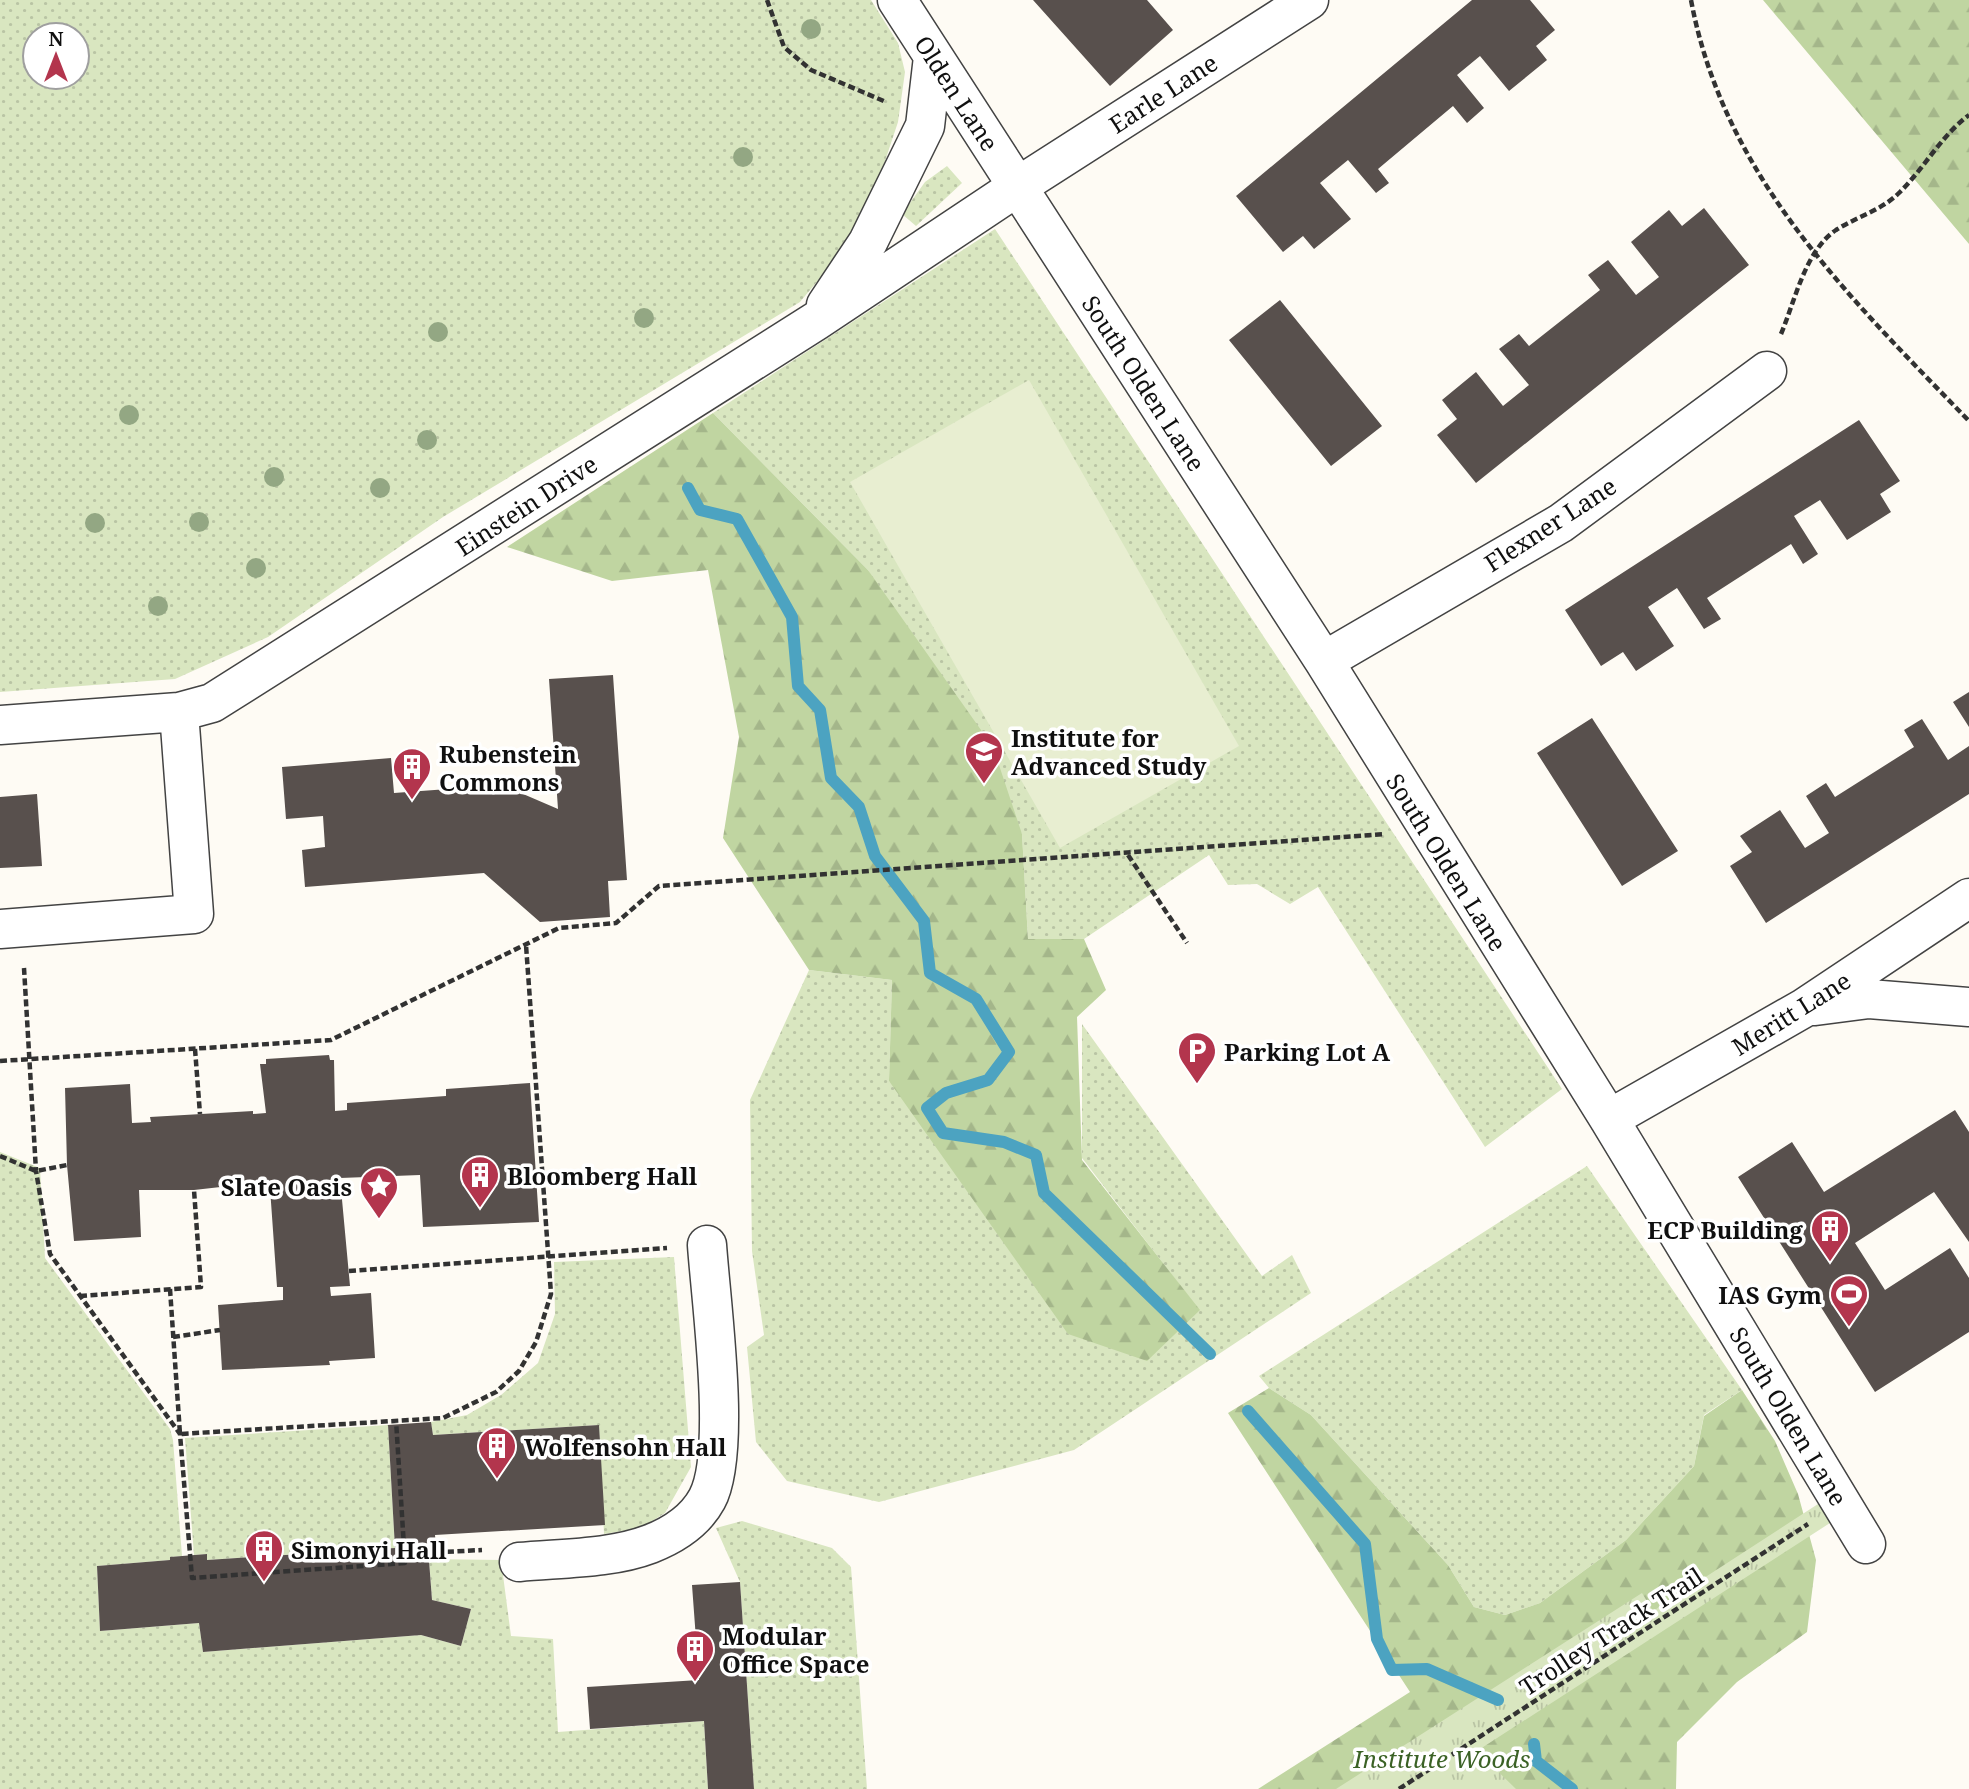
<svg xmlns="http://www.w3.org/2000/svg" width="1969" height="1789" font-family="'Noto Serif',serif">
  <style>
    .grass { fill: url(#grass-dots); fill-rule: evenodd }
    .forest { fill: url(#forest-firs) }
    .park { fill: url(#park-tufts) }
    .pitch { fill: #e8eed1 }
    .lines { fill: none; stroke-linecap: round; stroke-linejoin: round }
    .stream { stroke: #4ca3c1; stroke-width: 12 }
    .building { fill: #58504d }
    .minor-casing { stroke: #434343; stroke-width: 41 }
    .path { stroke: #323232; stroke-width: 4.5; stroke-dasharray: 7 3.5; stroke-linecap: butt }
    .minor { stroke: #fff; stroke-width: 38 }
    .tree { fill: #93a783 }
    .labels { text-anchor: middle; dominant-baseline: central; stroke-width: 7; stroke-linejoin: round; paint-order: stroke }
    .street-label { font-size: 24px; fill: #101010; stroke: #fff }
    .poi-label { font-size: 24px; font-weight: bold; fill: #101010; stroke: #fff; text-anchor: start }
    .park-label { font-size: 24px; font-style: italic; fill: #3b6226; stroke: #fff }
  </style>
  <defs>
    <pattern id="grass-dots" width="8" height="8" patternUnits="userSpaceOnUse" patternTransform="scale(1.75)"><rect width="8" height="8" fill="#d9e6c0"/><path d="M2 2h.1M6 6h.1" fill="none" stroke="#b9c4a4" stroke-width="1.8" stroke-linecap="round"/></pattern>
    <pattern id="forest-firs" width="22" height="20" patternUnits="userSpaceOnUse" patternTransform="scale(1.75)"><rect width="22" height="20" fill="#c0d5a1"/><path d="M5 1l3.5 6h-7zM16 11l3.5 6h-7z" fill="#a4b68a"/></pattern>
    <pattern id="park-tufts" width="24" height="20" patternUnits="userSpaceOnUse" patternTransform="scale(1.75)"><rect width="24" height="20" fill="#d9e6c0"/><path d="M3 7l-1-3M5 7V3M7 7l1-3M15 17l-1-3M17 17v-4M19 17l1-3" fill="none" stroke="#b9c4a4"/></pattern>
  </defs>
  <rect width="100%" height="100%" fill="#fefbf4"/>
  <!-- grass -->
  <path class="grass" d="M0,0H871L898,43L905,72L898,122L880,176L846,247L800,302L443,517L268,637L175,679L0,692ZM35,35H77V77H35Z
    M947,166L962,183L916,226L902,214L925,182Z
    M995,229L1562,1089L1485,1147L1318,887L1290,904L1257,884L1228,885L1209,855L1084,939H1028L1022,834L868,570L713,413Z
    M809,970L892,980L889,1081L1199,1310L1082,1158V1024L1262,1276L1292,1255L1311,1293L1074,1450L879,1502L787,1481L756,1442L747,1347L764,1335L752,1251L750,1100Z
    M0,1152L40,1168L45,1258L170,1429L173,1440L182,1556L170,1557V1560L97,1566L100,1631L199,1623L203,1652L421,1635L461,1646L471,1609L432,1600L429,1559L501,1560L511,1636L553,1639L558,1732L704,1721L708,1789H0Z
    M1587,1166L1742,1390L1704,1415L1694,1466L1626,1540L1540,1603L1505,1615L1474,1607L1448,1565L1311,1415L1269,1388L1259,1376Z
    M674,1257L691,1467L665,1513L641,1528L604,1534L599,1425L433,1435L431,1422L467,1415L501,1395L538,1363L555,1314L554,1262Z
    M388,1425L395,1548L207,1560V1554L194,1555L185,1438Z
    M742,1521L832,1548L851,1567L867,1789H754L740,1582L716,1528Z"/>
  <!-- forest -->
  <path class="forest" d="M1763,0H1969V244Z
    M713,413L868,570L993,747L1022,834L1028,939H1084L1106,990L1077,1017L1082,1160L1200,1310L1147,1361L1068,1334L889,1081L892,980L809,970L723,838L739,737L708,570L612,581L507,547Z
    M1269,1388L1311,1415L1448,1565L1474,1607L1505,1615L1540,1603L1626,1540L1694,1466L1704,1416L1742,1390L1775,1441L1798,1494L1816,1560L1807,1632L1737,1682L1677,1742L1676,1789H1258L1410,1692L1228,1413Z"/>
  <!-- park -->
  <path class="park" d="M1835,1493L1847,1512L1477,1751L1516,1789H1336L1642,1593L1653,1611Z"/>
  <!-- pitch -->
  <path class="pitch" d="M1029,380L1239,746L1060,848L850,482Z"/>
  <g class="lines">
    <!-- stream -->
    <path class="stream" d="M688,488L700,510L737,519L792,617L798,686L820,710L831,778L859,807L875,856L924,921L930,973L976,999L1009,1052L988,1080L946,1093L927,1108L943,1133L1004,1142L1036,1155L1044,1193L1210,1354
      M1248,1411L1365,1544L1377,1639L1392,1670L1427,1669L1498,1700
      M1534,1744L1536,1761L1572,1789"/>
  </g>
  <!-- building -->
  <path class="building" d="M1033,0H1147L1173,30L1110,86Z
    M1472,0H1530L1555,30L1536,46L1547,60L1509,91L1480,56L1457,75L1484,108L1467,123L1453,106L1378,169L1389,183L1376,193L1348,160L1320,183L1351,219L1314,249L1303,236L1283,252L1236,196Z
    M1704,208L1749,265L1476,483L1437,435L1457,419L1442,400L1476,372L1503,406L1529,385L1499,349L1519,334L1529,346L1600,290L1588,275L1608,260L1636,295L1659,277L1631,242L1669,210L1682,226Z
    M1280,300L1382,426L1331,466L1229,340Z
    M1859,420L1900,481L1880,494L1891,512L1847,540L1820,500L1794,516L1818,554L1803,564L1791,544L1707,598L1721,619L1704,629L1677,588L1648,607L1674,646L1636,671L1623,652L1601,666L1565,610Z
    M613,675L627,880L608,881L610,917L540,922L484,873L305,887L302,850L325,847L323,816L286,819L282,767L391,758L394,793L502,785L558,809L549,679Z
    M1969,692V727L1953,702Z
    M1592,718L1678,851L1622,886L1537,753Z
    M1922,719L1948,760L1969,746V794L1766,923L1730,866L1752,852L1740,836L1780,810L1805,848L1829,833L1806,796L1826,783L1835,797L1914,747L1904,730Z
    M37,794L42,866L0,868V797Z
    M329,1055L330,1060H334L335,1111L347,1110V1103L446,1096V1089L530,1083L539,1222L423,1227L420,1175L340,1178L350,1286L330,1287L331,1296L371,1293L375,1358L329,1361L330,1365L222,1370L218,1305L283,1300V1287H277L270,1188L273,1187V1181L194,1190H139L141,1237L74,1241L67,1165L65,1088L130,1084L132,1123L151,1122L150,1117L253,1111V1114L266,1113L260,1064H266V1059Z
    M1955,1110L1969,1132V1242L1934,1192L1855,1243L1885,1290L1950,1248L1969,1278V1332L1875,1392L1738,1177L1792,1142L1824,1192Z
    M431,1422L433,1435L599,1425L605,1525L435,1535L436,1546L428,1547L432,1600L471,1609L461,1646L421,1635L203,1652L199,1623L100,1631L97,1566L170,1560V1557L182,1556L207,1554V1560L395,1548L388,1425Z
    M740,1582L754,1789H708L704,1721L590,1729L587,1687L699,1680L692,1585Z"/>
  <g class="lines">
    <defs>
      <path id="minor" d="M897,0L1324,661L1609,1119L1866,1544
        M826,305L868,242L925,126L933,57
        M1324,661L1561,523L1767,371
        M0,725L179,712L212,703L816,321L1017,187L1309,0
        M0,929L194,914L179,712
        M1815,1006L1869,999L1969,1007
        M1609,1119L1804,1008L1969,898
        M519,1562C561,1558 611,1559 650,1544C673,1535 695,1521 707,1499C732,1453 711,1303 707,1245"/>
    </defs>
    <!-- minor casing -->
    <use href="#minor" class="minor-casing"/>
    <!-- path -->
    <path class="path" d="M767,0L784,47L811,70L886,102
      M1691,0C1724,177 1849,297 1969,421
      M1781,334C1795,301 1805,251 1836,230C1858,216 1881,211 1900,192C1925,167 1941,136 1969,115
      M1128,855L1187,943
      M24,968L36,1171L50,1254L180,1434L192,1578L405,1563L396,1420
      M195,1049L200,1114
      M0,1061L331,1040L559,928L616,923L659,886L1385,834
      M0,1156L36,1171L67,1165
      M349,1271L667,1248
      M170,1289L180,1434L443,1418L496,1392L519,1371L536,1342L551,1294L526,945
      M80,1296L201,1287L194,1190
      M173,1337L220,1330
      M405,1554L482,1550
      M1399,1789L1808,1524"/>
    <!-- minor -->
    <use href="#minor" class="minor"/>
  </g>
  <!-- trees -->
  <g class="tree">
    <circle cx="811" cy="29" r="10"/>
    <circle cx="743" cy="157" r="10"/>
    <circle cx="644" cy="318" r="10"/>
    <circle cx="438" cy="332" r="10"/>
    <circle cx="129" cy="415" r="10"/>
    <circle cx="427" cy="440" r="10"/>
    <circle cx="274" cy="477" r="10"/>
    <circle cx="380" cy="488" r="10"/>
    <circle cx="199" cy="522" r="10"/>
    <circle cx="95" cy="523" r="10"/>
    <circle cx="256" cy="568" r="10"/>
    <circle cx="158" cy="606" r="10"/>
  </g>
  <!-- icons -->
  <defs>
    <symbol id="university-pin" viewBox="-11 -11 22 30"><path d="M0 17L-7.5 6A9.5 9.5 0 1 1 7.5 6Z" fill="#b3354d" stroke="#fff"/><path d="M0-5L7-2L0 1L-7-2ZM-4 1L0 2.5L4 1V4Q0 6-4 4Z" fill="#fff"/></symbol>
    <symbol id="building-pin" viewBox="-11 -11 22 30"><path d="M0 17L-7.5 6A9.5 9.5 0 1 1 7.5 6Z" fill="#b3354d" stroke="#fff"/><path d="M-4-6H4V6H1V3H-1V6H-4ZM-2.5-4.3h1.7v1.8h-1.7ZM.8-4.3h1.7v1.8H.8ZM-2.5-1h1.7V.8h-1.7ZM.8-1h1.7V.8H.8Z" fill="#fff"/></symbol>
    <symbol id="parking-pin" viewBox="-11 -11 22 30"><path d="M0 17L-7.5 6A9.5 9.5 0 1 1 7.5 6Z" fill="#b3354d" stroke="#fff"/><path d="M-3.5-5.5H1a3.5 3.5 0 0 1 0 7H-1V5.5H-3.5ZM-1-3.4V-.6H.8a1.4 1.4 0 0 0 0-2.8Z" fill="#fff"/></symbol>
    <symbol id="sight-pin" viewBox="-11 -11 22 30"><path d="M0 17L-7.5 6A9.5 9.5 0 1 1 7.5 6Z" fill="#b3354d" stroke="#fff"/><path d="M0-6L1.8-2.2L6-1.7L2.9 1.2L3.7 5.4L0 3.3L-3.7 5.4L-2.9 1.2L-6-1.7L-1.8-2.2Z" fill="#fff"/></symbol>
    <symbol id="stadium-pin" viewBox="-11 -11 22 30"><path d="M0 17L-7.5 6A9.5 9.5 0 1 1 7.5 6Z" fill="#b3354d" stroke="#fff"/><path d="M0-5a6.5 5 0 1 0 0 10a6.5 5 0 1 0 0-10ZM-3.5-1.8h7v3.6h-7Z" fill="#fff"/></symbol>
  </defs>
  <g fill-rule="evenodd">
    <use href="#university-pin" x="962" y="729" width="44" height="60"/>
    <use href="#building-pin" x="390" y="745" width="44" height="60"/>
    <use href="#parking-pin" x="1175" y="1029" width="44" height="60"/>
    <use href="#building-pin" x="458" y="1153" width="44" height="60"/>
    <use href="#sight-pin" x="357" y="1164" width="44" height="60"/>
    <use href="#building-pin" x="1808" y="1207" width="44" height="60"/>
    <use href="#stadium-pin" x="1827" y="1272" width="44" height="60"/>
    <use href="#building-pin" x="475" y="1424" width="44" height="60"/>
    <use href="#building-pin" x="242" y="1527" width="44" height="60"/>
    <use href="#building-pin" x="673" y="1627" width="44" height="60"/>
  </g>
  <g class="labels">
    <!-- street labels -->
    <g class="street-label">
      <text transform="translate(957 93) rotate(57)">Olden Lane</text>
      <text transform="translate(1163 93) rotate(-33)">Earle Lane</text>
      <text transform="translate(1144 383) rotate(57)">South Olden Lane</text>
      <text transform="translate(526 505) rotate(-33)">Einstein Drive</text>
      <text transform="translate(1550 524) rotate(-33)">Flexner Lane</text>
      <text transform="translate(1447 862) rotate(58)">South Olden Lane</text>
      <text transform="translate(1791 1013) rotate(-32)">Meritt Lane</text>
      <text transform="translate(1789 1416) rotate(59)">South Olden Lane</text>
      <text transform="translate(1611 1631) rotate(-33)">Trolley Track Trail</text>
    </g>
    <!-- poi labels -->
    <g class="poi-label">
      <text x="1011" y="737">Institute for<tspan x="1011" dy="28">Advanced Study</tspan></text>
      <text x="439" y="753">Rubenstein<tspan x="439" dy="28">Commons</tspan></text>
      <text x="1224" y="1051">Parking Lot A</text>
      <text x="507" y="1175">Bloomberg Hall</text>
      <text x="352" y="1186" text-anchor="end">Slate Oasis</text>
      <text x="1803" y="1229" text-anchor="end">ECP Building</text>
      <text x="1822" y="1294" text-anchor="end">IAS Gym</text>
      <text x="524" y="1446">Wolfensohn Hall</text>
      <text x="291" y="1549">Simonyi Hall</text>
      <text x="722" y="1635">Modular<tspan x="722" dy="28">Office Space</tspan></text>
    </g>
    <!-- park labels -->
    <g class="park-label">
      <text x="1442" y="1758">Institute Woods</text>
    </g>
  </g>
  <!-- north arrow -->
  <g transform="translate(56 56)"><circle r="33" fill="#ffffff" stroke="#9f9f9f" stroke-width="2"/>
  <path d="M0-5L12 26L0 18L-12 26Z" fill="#b3354d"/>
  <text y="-10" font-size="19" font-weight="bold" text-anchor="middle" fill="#101010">N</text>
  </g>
</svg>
